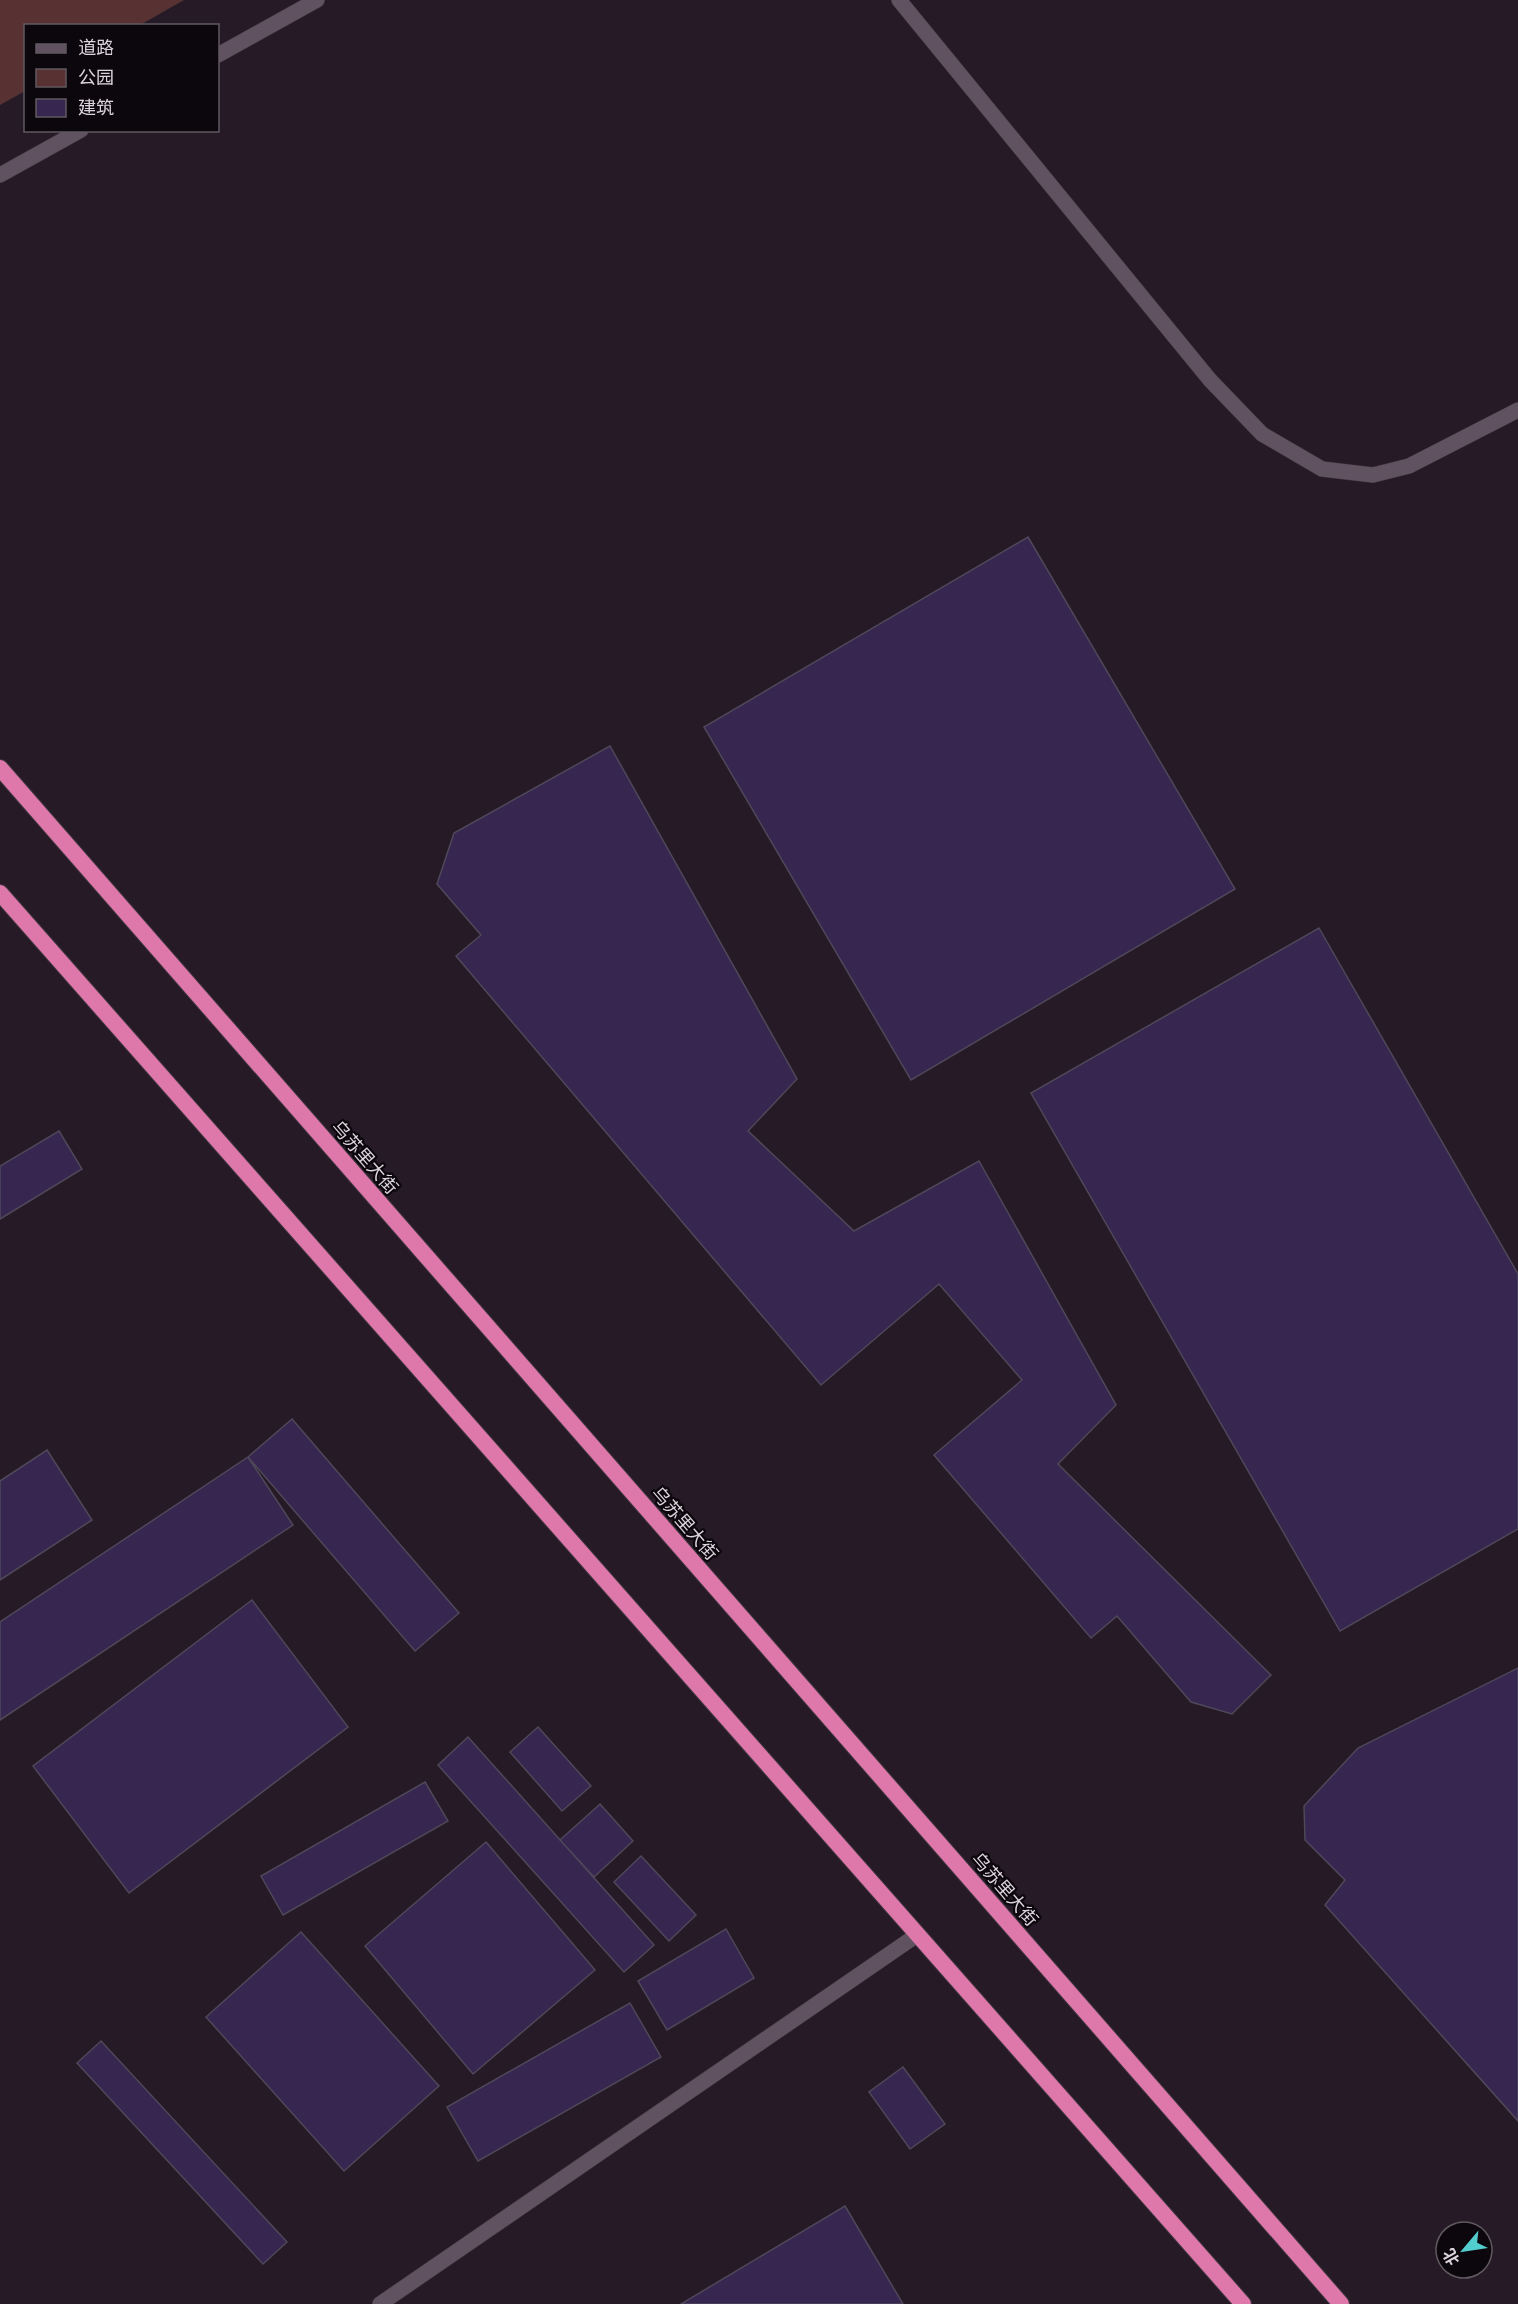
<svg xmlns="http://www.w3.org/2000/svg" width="1518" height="2304" font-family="'Archivo Narrow','Noto Sans SC',sans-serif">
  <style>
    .green { fill: #583233 }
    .building { fill: #362650; stroke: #4e4859; stroke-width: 1.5 }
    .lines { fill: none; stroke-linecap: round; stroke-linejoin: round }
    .service-casing { stroke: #403740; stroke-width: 16 }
    .minor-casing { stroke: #403740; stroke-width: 16 }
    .tertiary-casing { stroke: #403740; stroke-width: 16 }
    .trunk-casing { stroke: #403740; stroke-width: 18 }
    .service { stroke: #605260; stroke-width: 15 }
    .minor { stroke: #605260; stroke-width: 15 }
    .tertiary { stroke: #605260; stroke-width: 15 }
    .trunk { stroke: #df78aa; stroke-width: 16 }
    .labels { text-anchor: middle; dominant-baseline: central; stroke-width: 4.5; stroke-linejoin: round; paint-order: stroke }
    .street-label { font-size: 18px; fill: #ddd5dd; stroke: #0c070c }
  </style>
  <rect width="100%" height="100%" fill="#261a26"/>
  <!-- green -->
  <path class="green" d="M0,0H184L140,25L26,26L25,91L0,105Z"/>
  <!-- building -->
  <path class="building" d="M1028,537L1235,889L911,1080L704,727Z
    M610,746L797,1079L748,1131L854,1231L979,1161L1116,1405L1058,1464L1271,1675L1232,1714L1191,1702L1117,1616L1091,1638L934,1455L1022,1380L939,1284L821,1385L456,956L481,935L437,884L454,833Z
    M1319,928L1518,1274V1529L1340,1631L1031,1093Z
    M59,1131L82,1169L0,1219V1166Z
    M292,1419L459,1613L415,1651L248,1457Z
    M47,1450L92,1520L0,1580V1481Z
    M248,1457L293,1525L0,1720V1622Z
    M252,1600L348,1727L129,1893L33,1766Z
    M1518,1668V2121L1325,1905L1345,1880L1305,1840L1304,1806L1358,1748Z
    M538,1727L591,1786L562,1811L510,1752Z
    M468,1737L654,1945L624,1972L438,1765Z
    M425,1782L448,1821L283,1915L261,1876Z
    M600,1804L633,1841L594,1877L560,1840Z
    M486,1842L595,1970L473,2074L365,1946Z
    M641,1856L696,1915L669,1941L614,1882Z
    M726,1929L754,1978L667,2030L638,1981Z
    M301,1932L439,2086L344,2171L206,2017Z
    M630,2003L661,2057L478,2161L447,2107Z
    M101,2041L287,2242L263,2264L77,2063Z
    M903,2067L945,2124L910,2149L869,2092Z
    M845,2206L903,2304H681Z"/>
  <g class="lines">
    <defs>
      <path id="service" d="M380,2304L917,1935"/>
      <path id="minor" d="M218,55L317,0
        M0,175L81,130"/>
      <path id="tertiary" d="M899,0L1210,380L1262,434L1322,469L1373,475L1409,466L1518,410"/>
      <path id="trunk" d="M0,768L1341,2304
        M0,893L1243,2304"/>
    </defs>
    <!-- service casing -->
    <use href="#service" class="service-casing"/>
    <!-- minor casing -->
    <use href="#minor" class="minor-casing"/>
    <!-- tertiary casing -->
    <use href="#tertiary" class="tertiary-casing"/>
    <!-- trunk casing -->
    <use href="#trunk" class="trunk-casing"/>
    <!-- service -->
    <use href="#service" class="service"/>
    <!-- minor -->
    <use href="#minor" class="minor"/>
    <!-- tertiary -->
    <use href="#tertiary" class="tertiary"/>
    <!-- trunk -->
    <use href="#trunk" class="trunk"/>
  </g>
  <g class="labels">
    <!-- street labels -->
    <g class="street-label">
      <text transform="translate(365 1157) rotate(49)">乌苏里大街</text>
      <text transform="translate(685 1523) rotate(49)">乌苏里大街</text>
      <text transform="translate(1005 1889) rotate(49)">乌苏里大街</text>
    </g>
  </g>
  <!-- legend -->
  <rect x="24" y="24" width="195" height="108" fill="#0c070c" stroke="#605960" stroke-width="1.5"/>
  <rect x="36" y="44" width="30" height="9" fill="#605260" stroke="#605960" stroke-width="1.5"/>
  <text x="78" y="54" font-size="18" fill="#ddd5dd">道路</text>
  <rect x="36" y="69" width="30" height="18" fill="#583233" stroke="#605960" stroke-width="1.5"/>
  <text x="78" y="84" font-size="18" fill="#ddd5dd">公园</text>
  <rect x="36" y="99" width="30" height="18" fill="#362650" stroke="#605960" stroke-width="1.5"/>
  <text x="78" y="114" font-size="18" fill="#ddd5dd">建筑</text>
  <!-- north arrow -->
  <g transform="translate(1464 2250) rotate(241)"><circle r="28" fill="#0c070c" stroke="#605960" stroke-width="1.5"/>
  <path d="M0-4.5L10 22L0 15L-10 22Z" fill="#52cdce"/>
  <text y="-9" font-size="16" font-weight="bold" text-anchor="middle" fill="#ddd5dd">北</text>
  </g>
</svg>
